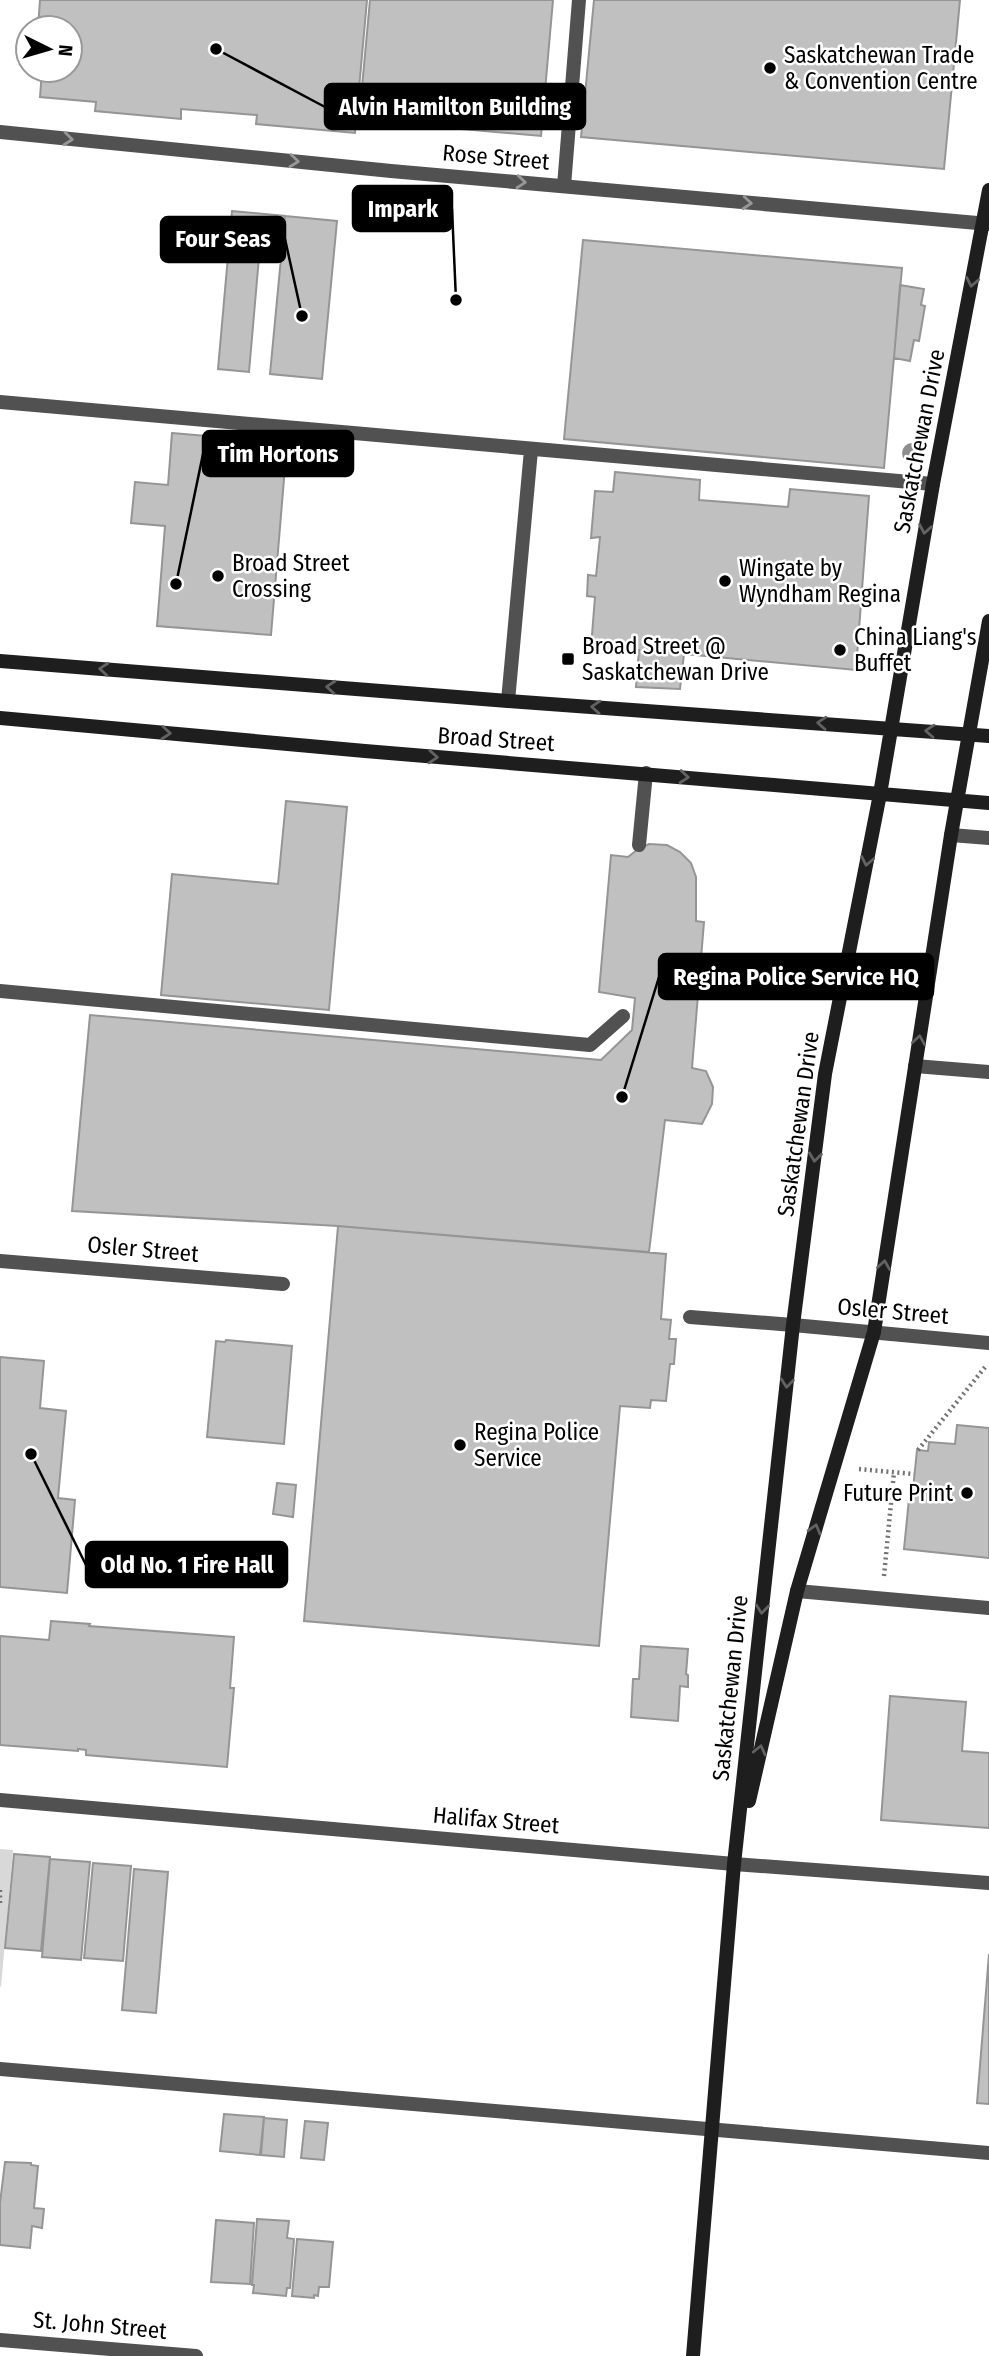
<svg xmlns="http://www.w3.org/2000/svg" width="989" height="2356" font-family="'Fira Sans Condensed',sans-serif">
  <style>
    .green { fill: #d8d8d8 }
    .building { fill: #c0c0c0; stroke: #959595; stroke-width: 2 }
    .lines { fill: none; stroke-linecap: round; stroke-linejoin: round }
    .path { stroke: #737373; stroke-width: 4.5; stroke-dasharray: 2 3.5; stroke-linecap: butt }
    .service { stroke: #515151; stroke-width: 14 }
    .minor { stroke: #515151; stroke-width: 14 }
    .secondary { stroke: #1e1e1e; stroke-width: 14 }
    .tree { fill: #8d8d8d }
    .oneway { stroke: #979797 }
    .oneway2 { stroke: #626262 }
    .poi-dot { fill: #000; stroke: #fff; stroke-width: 2.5 }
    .labels { text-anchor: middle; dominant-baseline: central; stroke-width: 5; stroke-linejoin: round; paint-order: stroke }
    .poi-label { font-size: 23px; fill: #000; stroke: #fff; text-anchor: start }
    .street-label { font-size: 23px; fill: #000; stroke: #fff }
    .leader { fill: none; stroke: #000; stroke-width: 2.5 }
    .callout-dot { fill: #000; stroke: #fff; stroke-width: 2.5 }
    .callout { fill: #000; stroke: #000; stroke-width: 2.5 }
    .callout-label { font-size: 24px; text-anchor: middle; font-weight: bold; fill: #fff }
  </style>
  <rect width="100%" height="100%" fill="#fff"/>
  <!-- green -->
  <path class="green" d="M0,1849L13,1850L1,1987L0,1986Z"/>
  <!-- building -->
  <path class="building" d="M40,0H367L355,133L256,124L257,115L181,109V119L95,111L96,102L40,97L42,70H70V28H38Z
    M370,0H553L541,136L359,120Z
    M594,0H960L944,169L581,137Z
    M232,211L285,216L281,259L259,257L249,372L218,369Z
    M285,216L337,221L322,379L270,374Z
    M583,240L902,268L884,468L564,439Z
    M900,285L924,289L921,305L925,306L919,341L914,340L910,361L894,358Z
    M172,433L287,443L271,635L157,626L165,526L131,523L135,482L168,485Z
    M615,472L700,480L699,500L788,507L790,489L869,496L856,670L684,654L680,689L636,687L639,650L591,647L595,597L587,596L588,575L596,576L600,537L591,538L595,491L613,492Z
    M286,801L347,807L329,1010L161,995L172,874L278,884Z
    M649,844L667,845L680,852L691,863L696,877V921L704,922L692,1068L706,1071L713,1087L712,1104L702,1124L665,1120L649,1252L338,1226L72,1211L90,1015L601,1060L632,1030L635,998L599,992L611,855L628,857L638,849Z
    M338,1226L666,1254L661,1319L671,1320L669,1339H676L674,1364H670L666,1401L651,1400L650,1408L620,1406L599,1646L304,1621Z
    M226,1340L292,1346L284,1444L207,1437L216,1341L225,1342Z
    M0,1357L44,1361L40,1408L66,1411L58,1498L75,1500L67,1593L0,1587Z
    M957,1425L989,1428V1558L904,1549L909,1499H912L917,1450L928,1451L929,1442L955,1444Z
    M277,1483L296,1485L293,1517L273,1514Z
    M51,1621L90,1624L89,1626L234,1637L230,1688H234L227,1767L86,1755V1750L78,1749V1751L0,1745V1636L49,1640Z
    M641,1646L688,1649L686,1674L688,1675V1687L680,1686L678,1721L631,1717L633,1679H639Z
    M890,1696L966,1702L962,1751L989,1753V1828L881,1820Z
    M14,1854L50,1857L41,1951L5,1948Z
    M50,1859L90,1862L81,1960L42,1957Z
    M93,1863L131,1866L123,1961L84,1958Z
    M134,1869L168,1872L156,2013L122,2010Z
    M989,1954V2104L977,2103Z
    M224,2114L264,2117L260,2155L220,2151Z
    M264,2118L287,2120L284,2157L261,2155Z
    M305,2121L328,2123L324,2160L301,2158Z
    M5,2162L31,2163V2165L38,2166L34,2208L44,2209L42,2228L32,2226L30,2248L0,2245V2203Z
    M257,2219L289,2221L287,2238L294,2239L290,2288H287L286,2296L253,2293L254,2285H252Z
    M216,2220L254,2223L250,2284L211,2282Z
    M297,2239L333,2242L329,2287H319L318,2296L314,2295V2298L292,2296Z"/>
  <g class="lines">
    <!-- path -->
    <path class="path" d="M918,1450L986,1366
      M859,1469L914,1474
      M884,1576L894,1472
      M0,1890V1903"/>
    <!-- service -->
    <path class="service" d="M564,186L579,0
      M0,402L933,484
      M508,701L531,450
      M951,835L989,838
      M639,845L646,773
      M0,991L590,1045L623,1016
      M915,1066L989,1072
      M690,1317L793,1325
      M797,1591L989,1608
      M0,2069L989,2153"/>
    <!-- minor -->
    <path class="minor" d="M0,132L391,171L989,224
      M0,1261L283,1284
      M793,1325L989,1343
      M0,1800L734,1864L989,1883
      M0,2340L196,2356"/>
    <!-- secondary -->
    <path class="secondary" d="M0,661L508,701L989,736
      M0,718L365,751L989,803
      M749,1801L797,1591L874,1332L951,835L989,621
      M693,2356L734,1864L793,1325L825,1074L880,794L933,484L989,190"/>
  </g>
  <!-- trees -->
  <circle class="tree" cx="912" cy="453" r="10"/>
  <!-- one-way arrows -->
  <defs><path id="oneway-chevron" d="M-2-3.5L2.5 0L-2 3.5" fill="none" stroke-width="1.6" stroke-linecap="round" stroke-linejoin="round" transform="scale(1.75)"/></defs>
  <g class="oneway">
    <use href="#oneway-chevron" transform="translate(68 139) rotate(6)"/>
    <use href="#oneway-chevron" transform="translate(294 161) rotate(6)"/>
    <use href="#oneway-chevron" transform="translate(521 182) rotate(5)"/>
    <use href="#oneway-chevron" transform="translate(747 203) rotate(5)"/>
  </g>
  <g class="oneway2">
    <use href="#oneway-chevron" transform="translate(972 282) rotate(101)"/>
    <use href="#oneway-chevron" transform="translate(925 529) rotate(100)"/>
    <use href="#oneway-chevron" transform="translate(104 669) rotate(-175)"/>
    <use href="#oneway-chevron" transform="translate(331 687) rotate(-175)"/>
    <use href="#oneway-chevron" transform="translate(596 707) rotate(-176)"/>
    <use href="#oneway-chevron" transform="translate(822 723) rotate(-176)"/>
    <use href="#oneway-chevron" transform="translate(930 731) rotate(-176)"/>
    <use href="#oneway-chevron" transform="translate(166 733) rotate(5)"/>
    <use href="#oneway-chevron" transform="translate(433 757) rotate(4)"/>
    <use href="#oneway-chevron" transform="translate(684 777) rotate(5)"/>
    <use href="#oneway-chevron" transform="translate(867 861) rotate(101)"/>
    <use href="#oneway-chevron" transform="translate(919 1040) rotate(-81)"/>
    <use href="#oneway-chevron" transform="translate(815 1157) rotate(97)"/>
    <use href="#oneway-chevron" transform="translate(884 1265) rotate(-81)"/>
    <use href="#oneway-chevron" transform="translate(787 1383) rotate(96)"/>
    <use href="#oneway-chevron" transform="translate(815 1529) rotate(-74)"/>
    <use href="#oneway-chevron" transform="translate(762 1609) rotate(96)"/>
    <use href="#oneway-chevron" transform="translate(760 1750) rotate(-77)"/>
  </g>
  <!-- markers -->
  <g class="poi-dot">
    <circle cx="770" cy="68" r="7"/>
    <circle cx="218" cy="576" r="7"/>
    <circle cx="725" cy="581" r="7"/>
    <circle cx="840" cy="650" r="7"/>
    <rect x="561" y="652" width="14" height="14" rx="3.5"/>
    <circle cx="460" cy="1445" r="7"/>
    <circle cx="967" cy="1493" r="7"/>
  </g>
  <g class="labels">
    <!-- poi labels -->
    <g class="poi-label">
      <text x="784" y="55">Saskatchewan Trade<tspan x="784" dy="26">&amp; Convention Centre</tspan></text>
      <text x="232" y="563">Broad Street<tspan x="232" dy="26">Crossing</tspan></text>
      <text x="739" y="568">Wingate by<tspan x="739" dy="26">Wyndham Regina</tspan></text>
      <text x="854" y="637">China Liang's<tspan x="854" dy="26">Buffet</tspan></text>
      <text x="582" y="646">Broad Street @<tspan x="582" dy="26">Saskatchewan Drive</tspan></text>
      <text x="474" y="1432">Regina Police<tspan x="474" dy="26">Service</tspan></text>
      <text x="953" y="1493" text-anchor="end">Future Print</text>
    </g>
    <!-- street labels -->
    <g class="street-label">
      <text transform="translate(496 157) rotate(5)">Rose Street</text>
      <text transform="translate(919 441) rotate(-79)">Saskatchewan Drive</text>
      <text transform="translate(496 739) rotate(4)">Broad Street</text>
      <text transform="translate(798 1124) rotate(-82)">Saskatchewan Drive</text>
      <text transform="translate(143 1249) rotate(5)">Osler Street</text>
      <text transform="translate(893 1311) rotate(5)">Osler Street</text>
      <text transform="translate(730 1688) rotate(-84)">Saskatchewan Drive</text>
      <text transform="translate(496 1820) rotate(5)">Halifax Street</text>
      <text transform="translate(100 2325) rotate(5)">St. John Street</text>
    </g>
  </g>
  <!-- callouts -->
  <path class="leader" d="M216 49L325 107M456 300L452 209M302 316L285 239M176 584L203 454M622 1097L659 977M31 1454L86 1565"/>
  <g class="callout-dot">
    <circle cx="216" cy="49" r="7"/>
    <circle cx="456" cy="300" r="7"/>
    <circle cx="302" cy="316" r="7"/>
    <circle cx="176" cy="584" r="7"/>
    <circle cx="622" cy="1097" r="7"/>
    <circle cx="31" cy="1454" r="7"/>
  </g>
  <g class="callout">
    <rect x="325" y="84" width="260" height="45" rx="7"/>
    <rect x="353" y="186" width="99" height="45" rx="7"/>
    <rect x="161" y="217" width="124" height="45" rx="7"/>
    <rect x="203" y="431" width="150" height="45" rx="7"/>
    <rect x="659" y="954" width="274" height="45" rx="7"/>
    <rect x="86" y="1542" width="201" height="45" rx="7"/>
  </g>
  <g class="callout-label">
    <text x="455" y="115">Alvin Hamilton Building</text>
    <text x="403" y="217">Impark</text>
    <text x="223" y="247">Four Seas</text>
    <text x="278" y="462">Tim Hortons</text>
    <text x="796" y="985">Regina Police Service HQ</text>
    <text x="187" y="1573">Old No. 1 Fire Hall</text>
  </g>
  <!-- north arrow -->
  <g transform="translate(49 49) rotate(95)"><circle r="33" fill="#ffffff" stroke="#999999" stroke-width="2"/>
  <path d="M0-5L12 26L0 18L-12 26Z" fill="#000000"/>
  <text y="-10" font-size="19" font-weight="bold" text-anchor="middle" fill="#000000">N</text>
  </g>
</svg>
